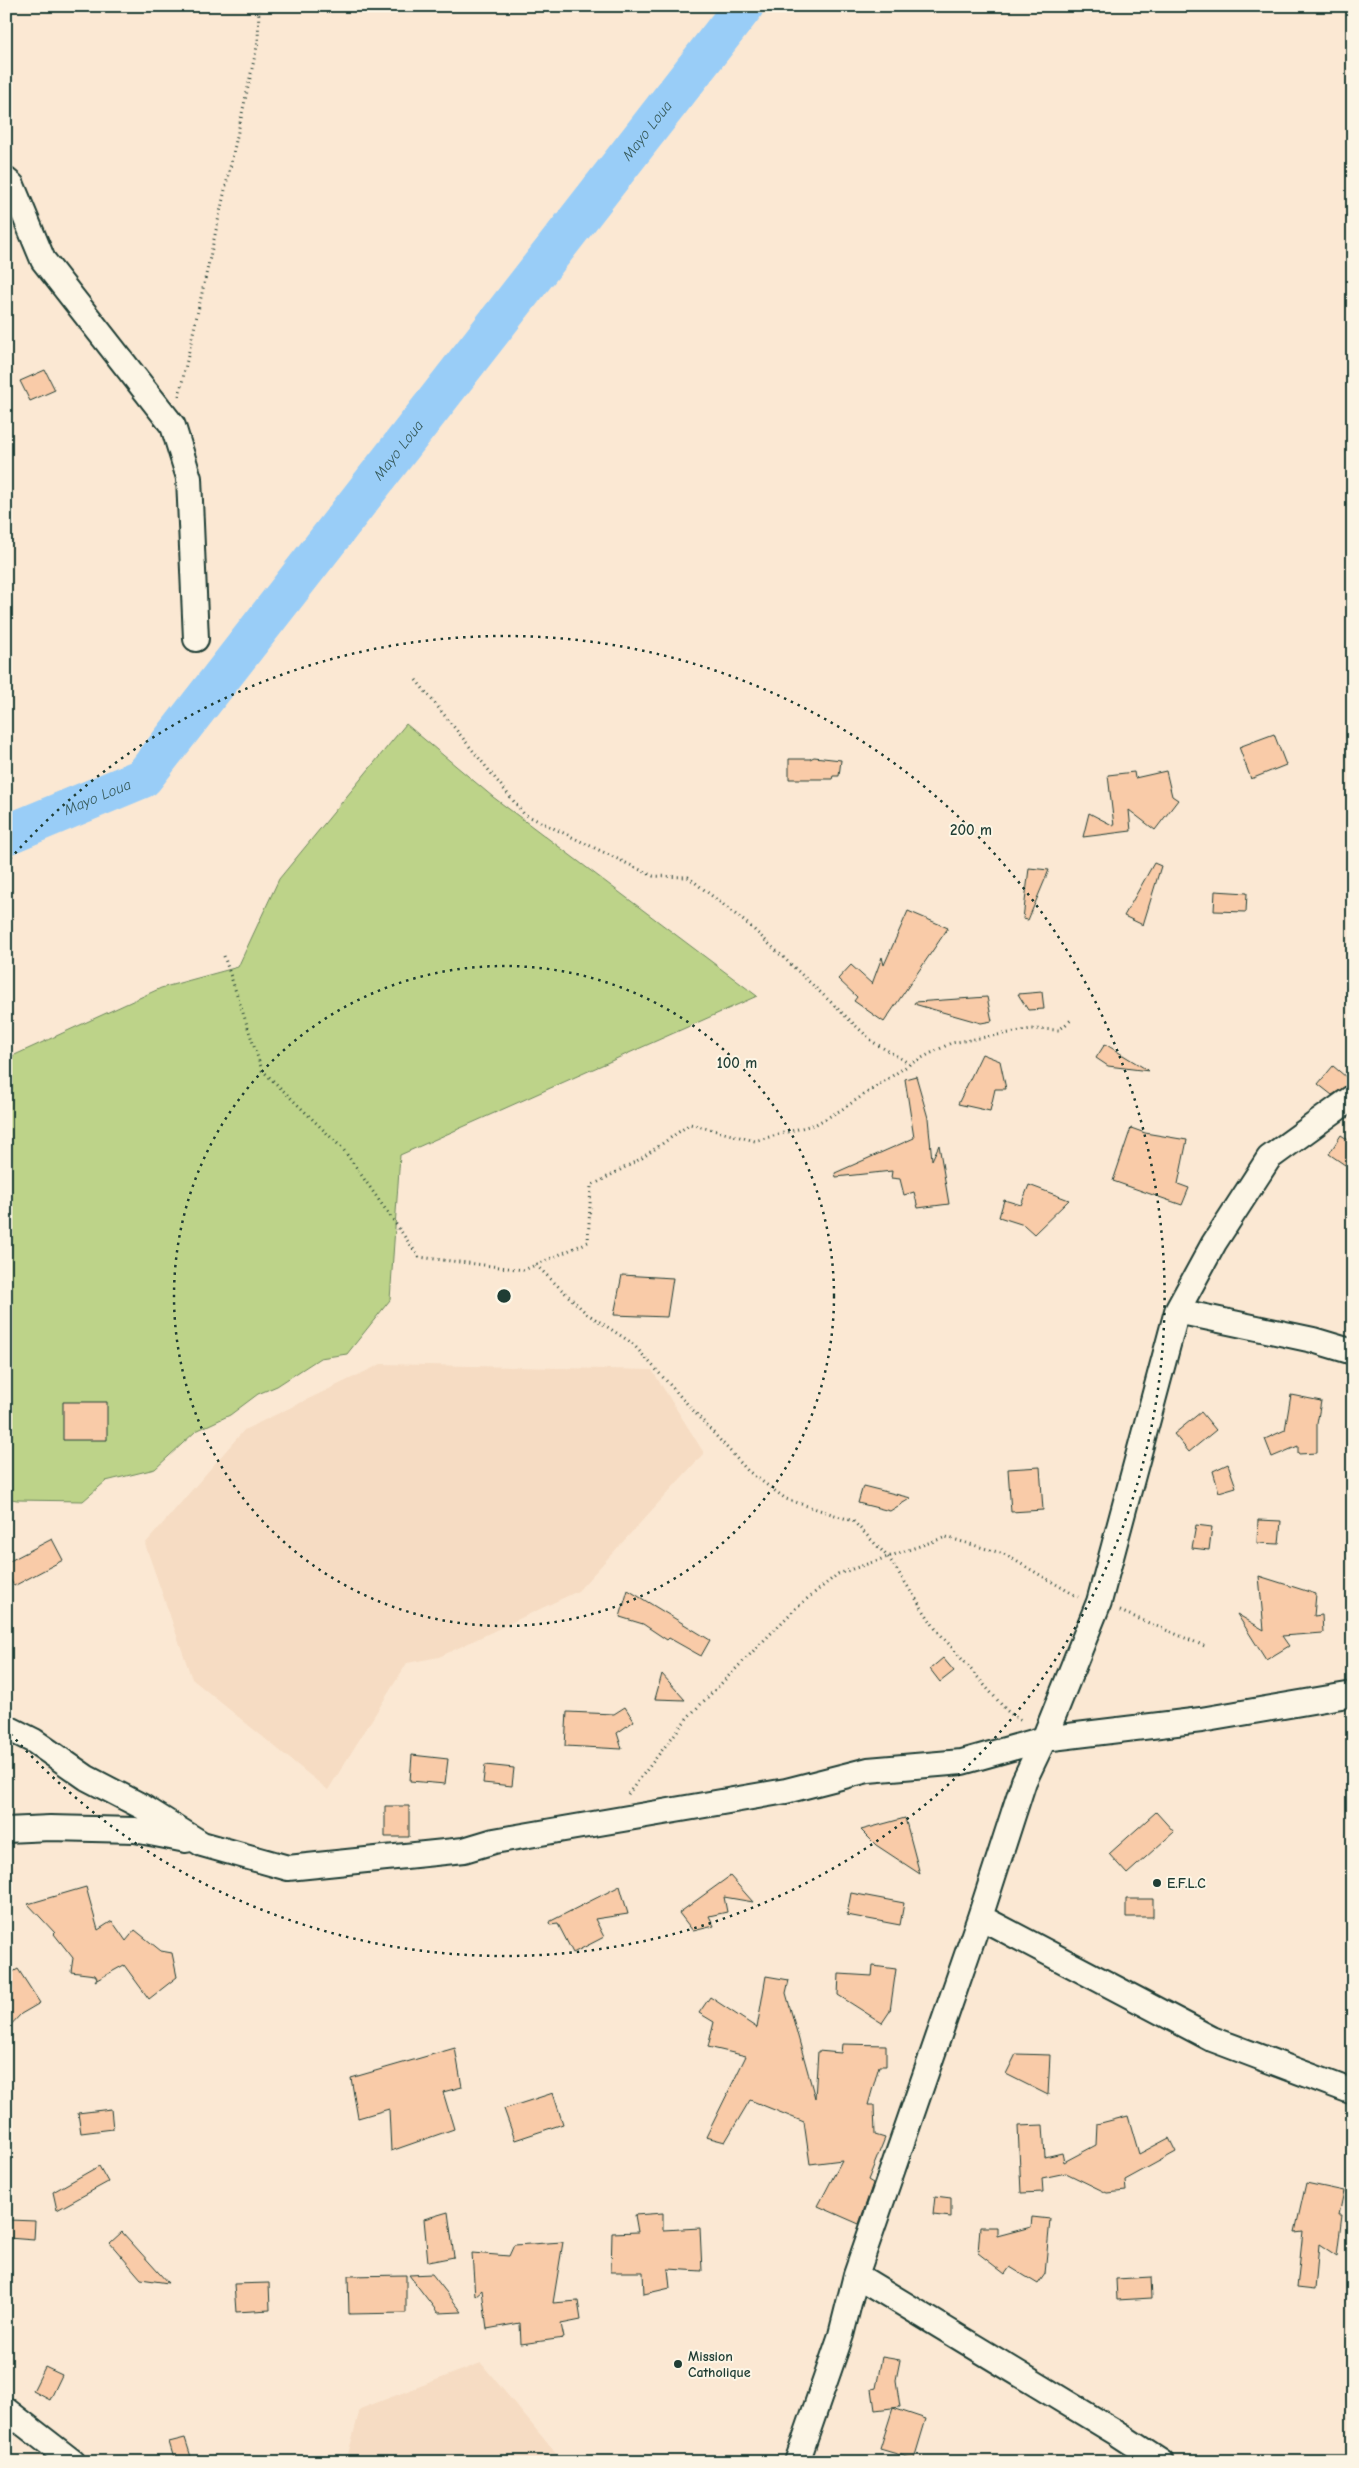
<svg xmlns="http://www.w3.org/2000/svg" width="1359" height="2468" font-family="'Comic Neue',sans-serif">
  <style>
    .built { fill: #f6dcc3 }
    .green { fill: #bdd389; stroke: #6e885e }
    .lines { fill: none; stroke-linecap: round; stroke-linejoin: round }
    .river { stroke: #99cdf7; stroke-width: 40 }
    .building { fill: #f9cba8; stroke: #1f3d34 }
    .minor-casing { stroke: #1f3d34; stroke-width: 28 }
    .path { stroke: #1f3d34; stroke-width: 3; stroke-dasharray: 1 4; stroke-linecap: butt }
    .minor { stroke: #fcf5e5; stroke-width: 24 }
    .ring { fill: none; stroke: #1f3d34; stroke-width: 2.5; stroke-dasharray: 2.5 5 }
    .poi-dot { fill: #1f3d34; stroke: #fcf5e5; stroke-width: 2 }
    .labels { text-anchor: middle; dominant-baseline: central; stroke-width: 4; stroke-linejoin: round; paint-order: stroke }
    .poi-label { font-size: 14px; font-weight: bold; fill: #1f3d34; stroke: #fcf5e5; text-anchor: start }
    .water-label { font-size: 15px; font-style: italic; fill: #375a5b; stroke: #fcf5e5 }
    .centre { fill: #1f3d34; stroke: #fcf5e5; stroke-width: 2.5 }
    .ring-label { font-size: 15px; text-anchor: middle; font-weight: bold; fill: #1f3d34; stroke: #fcf5e5; stroke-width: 4; stroke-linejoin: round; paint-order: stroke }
  </style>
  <rect width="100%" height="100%" fill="#fbe8d3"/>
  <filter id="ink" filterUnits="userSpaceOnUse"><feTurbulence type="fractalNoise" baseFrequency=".02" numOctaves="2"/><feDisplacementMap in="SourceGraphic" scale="10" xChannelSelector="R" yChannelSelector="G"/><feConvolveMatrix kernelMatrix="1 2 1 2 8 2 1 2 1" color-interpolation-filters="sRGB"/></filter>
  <g filter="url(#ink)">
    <!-- built -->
    <path class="built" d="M381,1364L652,1370L704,1453L578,1591L439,1657L407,1663L328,1790L192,1679L145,1544L244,1430Z
      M481,2363L563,2462H346L360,2409Z"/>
    <!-- green -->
    <path class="green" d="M406,724L493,797L757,996L400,1155L390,1300L347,1354L320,1358L277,1386L258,1394L230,1415L196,1431L155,1469L106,1481L83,1501L17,1500L6,1498V1059L161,988L238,967L279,879Z"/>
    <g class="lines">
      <!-- river -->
      <path class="river" id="s1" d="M6,835L143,778L744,6"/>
    </g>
    <!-- building -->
    <path class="building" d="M45,370L55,390L30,401L20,381Z
      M1274,734L1286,765L1251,779L1239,747Z
      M814,757L841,760L839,776H833L832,779H789V759H810Z
      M1166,771L1172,796L1178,800L1155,830L1129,810L1131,831L1083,837L1089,813L1114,826L1108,775L1134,772L1135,778Z
      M1154,863L1161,866L1143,925L1124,916Z
      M1029,868L1049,870L1028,920L1023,919Z
      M1215,891L1247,893L1246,912L1214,911Z
      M908,911L948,928L884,1022L854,1001L857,997L838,979L851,965L872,984L882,957L884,965Z
      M1042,992L1044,1009L1028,1010L1018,994Z
      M987,997L992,1021L981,1023L914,1004L915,1002Z
      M1105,1044L1149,1071L1108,1066L1096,1058Z
      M982,1054L1000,1061L1006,1089H995L990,1111L958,1104Z
      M1333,1066L1352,1082L1332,1095L1318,1084Z
      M916,1076L928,1118L932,1160L939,1145L949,1204L918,1208L914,1192L904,1195L900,1179L891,1178L892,1171L836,1177L835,1173L914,1138L905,1079Z
      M1131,1128L1145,1133L1187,1140L1178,1184L1189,1188L1182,1205L1113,1181Z
      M1341,1135L1353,1143V1153L1345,1165L1329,1154Z
      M1029,1185L1069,1200L1034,1234L1024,1225L999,1217L1004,1200L1021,1205Z
      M622,1275L673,1278L667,1317L614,1315Z
      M1291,1395L1321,1401L1317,1424V1453L1298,1454V1446L1272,1457L1265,1439L1285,1430Z
      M63,1402H107V1440H63Z
      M1201,1412L1216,1430L1189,1452L1174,1434Z
      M1228,1464L1236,1487L1219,1492L1213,1471Z
      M1040,1467L1043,1510L1011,1512L1008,1469Z
      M863,1486L911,1498L890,1511L858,1503Z
      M1258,1520L1281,1521L1279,1544L1257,1543Z
      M1196,1525L1212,1527L1209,1550L1192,1548Z
      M52,1539L63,1560L14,1586L6,1572V1563Z
      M1259,1576L1316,1594L1314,1616L1322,1615L1323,1633L1282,1636L1289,1646L1266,1660L1237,1614L1264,1630Z
      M628,1590L710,1640L701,1656L669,1638L667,1640L643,1624L620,1617Z
      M943,1658L954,1671L940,1682L930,1669Z
      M662,1674L685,1700L655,1699Z
      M625,1707L634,1721L617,1733L622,1749L565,1746L567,1712L614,1714Z
      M412,1755L448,1759L445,1784L410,1781Z
      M485,1765L514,1768L512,1786L483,1783Z
      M385,1806H409V1837H385Z
      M1156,1812L1174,1832L1127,1874L1109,1854Z
      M905,1818L920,1874L876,1845L861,1830Z
      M730,1876L753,1902L724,1897L727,1912L709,1916L714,1926L693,1931L679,1913Z
      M620,1886L628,1914L595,1919L604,1937L573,1953L558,1924L550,1925L549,1922Z
      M86,1887L98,1930L112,1921L126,1941L135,1930L161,1951L172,1953L177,1977L149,1999L124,1965L95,1981L97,1978L95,1975L71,1972L73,1958L54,1934L55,1933L28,1904Z
      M851,1893L904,1903L900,1925L847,1915Z
      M1126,1899H1153V1917H1126Z
      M873,1966L896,1969L890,2011L882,2023L838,1995L839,1974L872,1976Z
      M18,1969L40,2003L21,2014L6,2030V1976Z
      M766,1976L789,1980L786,1993L815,2098L818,2051L841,2053L842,2044L886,2045V2066H879L868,2105H874L875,2135L885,2138L868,2180L873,2183L859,2224L818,2206L842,2160L810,2164L804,2122L750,2100L725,2142L706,2137L746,2056L708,2047L714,2022L699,2013L710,1997L757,2028Z
      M455,2048L462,2087L443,2092L454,2129L391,2151L389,2109L358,2118L351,2078Z
      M1016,2054L1050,2055L1048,2095L1006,2074Z
      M553,2093L563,2124L515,2140L504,2109Z
      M111,2109L113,2129L81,2133L78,2113Z
      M1128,2116L1139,2154L1169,2138L1176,2152L1125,2180L1126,2191L1107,2193L1066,2173L1042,2178L1043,2192L1021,2193L1018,2126L1043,2125L1045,2157L1062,2153L1064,2162L1096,2145L1097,2124Z
      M99,2166L108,2182L57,2210L53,2192Z
      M1306,2183L1344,2191L1339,2215H1342L1337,2256L1319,2244L1315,2290L1297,2288L1303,2231L1295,2232Z
      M935,2196L951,2198V2217L933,2215Z
      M448,2212L454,2257L428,2262L424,2219Z
      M663,2213V2230L700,2228L702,2271L668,2269L670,2288L644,2294L643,2272H611L612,2233L638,2232L635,2215Z
      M1032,2217L1050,2219L1045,2274L1038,2284L1010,2267L1005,2274L978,2253L980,2227H997V2236L1031,2227Z
      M9,2220L35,2221L34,2240L8,2238Z
      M122,2232L168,2283L141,2279L110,2243Z
      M563,2242L553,2303L578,2301L581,2320L561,2324L564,2338L521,2344L520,2323L487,2329L482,2290L475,2296L472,2253L509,2256L514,2245Z
      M432,2274L462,2312L438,2313L409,2275Z
      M406,2275V2313L349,2314L348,2276Z
      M1151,2277L1152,2298L1117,2300L1116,2279Z
      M269,2283L270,2310L236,2312L234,2284Z
      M882,2357L900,2360L896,2380L900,2407L875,2410L872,2389L876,2388Z
      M45,2367L62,2375L50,2400L33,2391Z
      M893,2408L926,2419L914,2459L880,2449Z
      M185,2438L191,2457L175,2462L169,2442Z"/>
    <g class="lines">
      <defs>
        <path id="minor" d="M6,180L12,185L43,260L173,426L189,478L196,639
          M1177,1311L1313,1340L1353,1352
          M6,1727L34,1741L87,1778L143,1807L202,1844L288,1868L464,1850L494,1841L786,1791L868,1770L962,1762L1044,1739L1201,1720L1353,1694
          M6,1830L50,1828L135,1830L186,1840
          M980,1917L1212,2039L1353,2092
          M856,2275L1115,2432L1161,2462
          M6,2410L73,2462
          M797,2462L841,2335L856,2275L980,1917L1024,1781L1044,1739L1099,1602L1177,1311L1214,1243L1269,1158L1353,1097"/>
      </defs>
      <!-- minor casing -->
      <use href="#minor" class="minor-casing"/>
      <!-- path -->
      <path class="path" d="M179,396L258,42L259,6
        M416,680L524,814L653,876L688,877L749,925L873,1042L910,1064
        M224,956L262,1070L343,1149L419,1257L524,1270L588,1242L591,1186L642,1158L690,1124L755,1141L816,1124L841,1110L910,1064L951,1043L1032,1029L1059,1030L1071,1020
        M536,1265L586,1313L632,1343L748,1471L786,1499L853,1521L889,1558L935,1628L1006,1710L1022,1722
        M1120,1611L1207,1647
        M628,1794L688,1717L798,1606L838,1574L946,1537L1004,1554L1078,1597"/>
      <!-- minor -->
      <use href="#minor" class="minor"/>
    </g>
  </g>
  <!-- distance rings -->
  <g class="ring">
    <circle cx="504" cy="1296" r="330"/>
    <path d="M10 859A660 660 0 1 1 10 1733"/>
  </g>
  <!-- markers -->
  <g class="poi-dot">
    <circle cx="1157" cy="1883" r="5"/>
    <circle cx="678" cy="2364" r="5"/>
  </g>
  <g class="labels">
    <!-- poi labels -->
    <g class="poi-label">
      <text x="1167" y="1883">E.F.L.C</text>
      <text x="688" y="2356">Mission<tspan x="688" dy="16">Catholique</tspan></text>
    </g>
    <!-- water labels -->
    <g class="water-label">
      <text stroke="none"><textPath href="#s1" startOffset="969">Mayo Loua</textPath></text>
      <text stroke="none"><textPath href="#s1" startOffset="564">Mayo Loua</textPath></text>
      <text stroke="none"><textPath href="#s1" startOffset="99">Mayo Loua</textPath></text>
    </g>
  </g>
  <circle cx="504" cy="1296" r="8" class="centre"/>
  <g class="ring-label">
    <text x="971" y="835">200 m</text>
    <text x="737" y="1068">100 m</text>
  </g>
  <!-- margin -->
  <rect width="1359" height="2468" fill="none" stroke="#fcf5e5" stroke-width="25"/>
  <rect x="12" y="12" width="1334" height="2443" fill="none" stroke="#1f3d34" stroke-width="2" filter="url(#ink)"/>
</svg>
